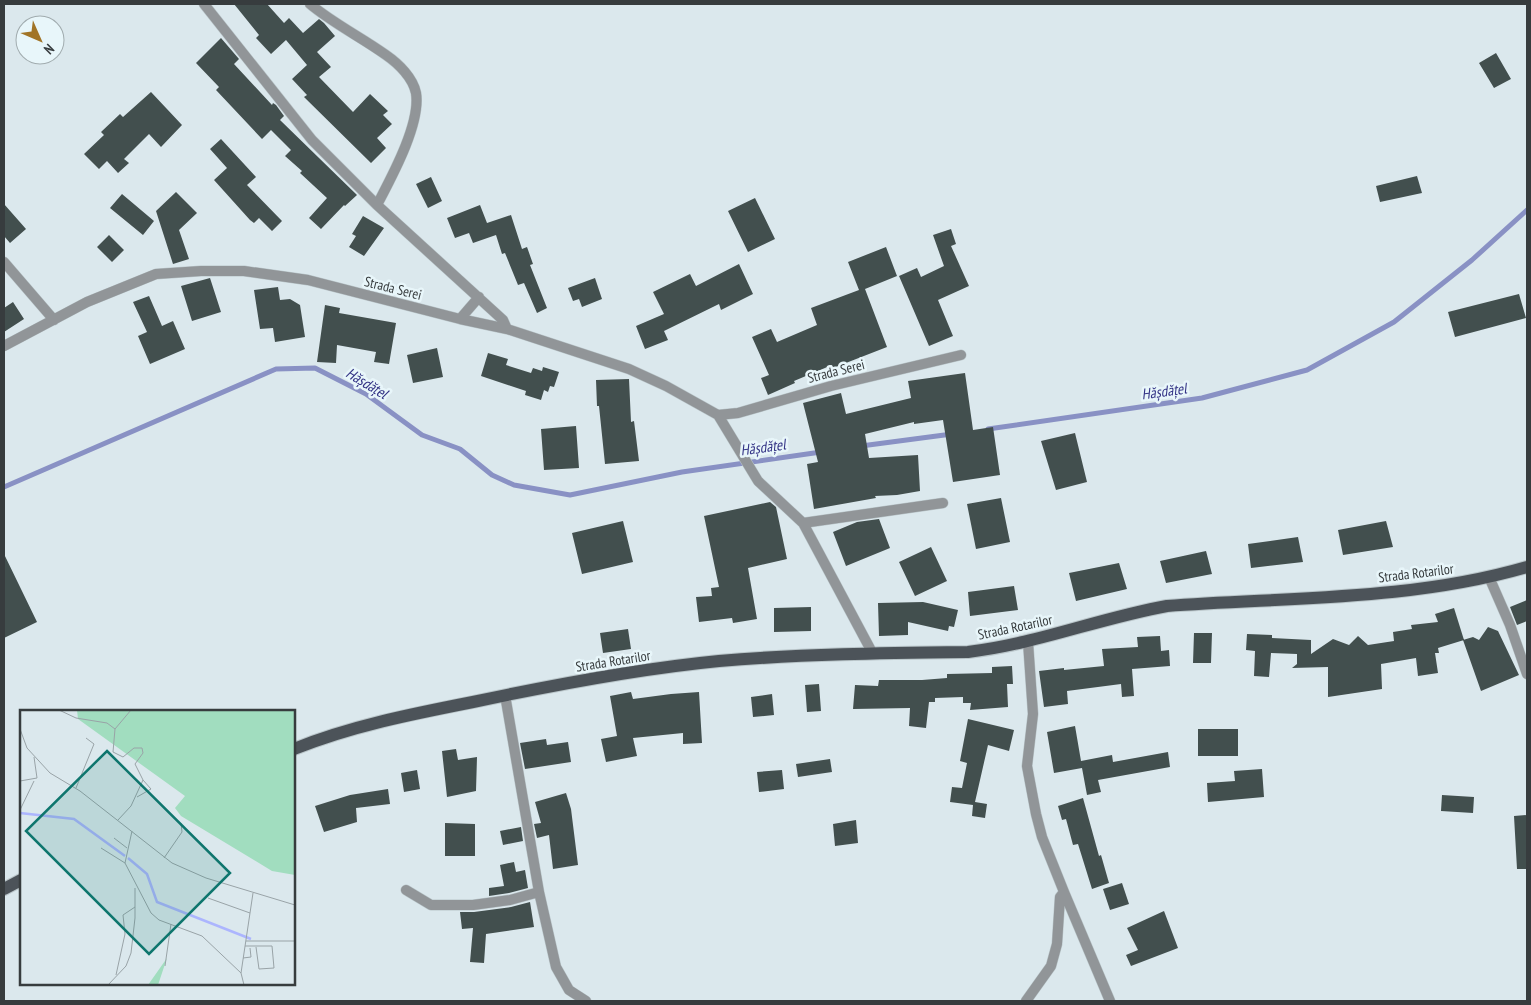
<svg xmlns="http://www.w3.org/2000/svg" width="1531" height="1005" font-family="'PT Sans Narrow',sans-serif">
  <style>
    .lines { fill: none; stroke-linecap: round; stroke-linejoin: round }
    .stream { stroke: #8991c4; stroke-width: 5 }
    .building { fill: #424f4e }
    .minor-casing { stroke: #bac6ca; stroke-width: 11 }
    .primary-casing { stroke: #bac6ca; stroke-width: 14 }
    .minor { stroke: #919598; stroke-width: 10 }
    .primary { stroke: #4c5359; stroke-width: 12 }
    .labels { text-anchor: middle; dominant-baseline: central; stroke-width: 5; stroke-linejoin: round; paint-order: stroke }
    .street-label { font-size: 14px; fill: #373c3e; stroke: #e8f6fa }
    .water-label { font-size: 15px; font-style: italic; fill: #333385; stroke: #e8f6fa }
    .inset-river { fill: none; stroke: #acb5fe; stroke-width: 2.5 }
    .inset-road { fill: none; stroke: #99a3a7; stroke-width: 1 }
    .view { fill: #0f766e; fill-opacity: 0.15; stroke: #0f766e; stroke-width: 2.5 }
    .inset-edge { fill: none; stroke: #373c3e; stroke-width: 2.5 }
  </style>
  <rect width="100%" height="100%" fill="#dbe8ed"/>
  <g class="lines">
    <!-- stream -->
    <path class="stream" d="M988,429L1202,398L1307,370L1394,322L1472,260L1527,210
      M861,446L952,434
      M4,487L276,369L315,368L366,394L422,435L460,449L492,475L514,485L570,495L682,472L821,452"/>
  </g>
  <!-- building -->
  <path class="building" d="M234,4H267L284,23L289,18L303,33L319,19L324,23L335,36L317,52L331,67L319,77L353,112L370,94L388,111L383,115L392,124L377,138L386,148L371,163L304,97L307,95L292,79L307,65L286,40L271,54L256,38L259,35Z
    M221,38L239,59L234,64L272,105L273,103L276,105L284,116L280,120L357,195L345,206L344,205L321,229L309,218L327,198L300,173L302,171L285,156L291,150L271,130L262,139L216,90L219,87L196,63Z
    M1496,53L1511,79L1494,88L1479,63Z
    M151,92L182,125L161,147L149,134L124,159L129,163L118,173L107,161L99,169L84,154L104,135L101,132L120,114L123,117Z
    M221,139L256,177L247,185L282,221L272,231L259,218L254,223L250,220L214,180L227,168L210,149Z
    M1417,176L1422,193L1380,202L1376,186Z
    M431,177L442,201L428,208L416,184Z
    M176,192L197,213L179,230L189,259L173,264L156,211Z
    M122,194L154,221L143,235L110,208Z
    M755,198L775,239L748,252L728,211Z
    M4,204L26,229L10,243L4,236Z
    M480,205L487,223L511,215L522,249L527,247L533,264L530,265L547,308L537,313L524,283L518,285L505,253L502,254L496,235L473,243L469,233L455,238L447,218Z
    M363,216L384,228L364,256L349,247L356,236L352,234Z
    M951,229L956,244L951,246L969,286L938,300L953,336L929,346L899,276L917,268L921,277L944,266L933,235Z
    M109,235L124,250L112,262L97,247Z
    M886,247L897,276L865,289L887,347L833,368L832,365L794,381L795,383L768,395L761,378L769,375L752,337L771,329L777,342L817,325L811,308L859,290L848,262Z
    M739,264L753,294L721,310L719,304L664,331L668,340L645,349L636,326L664,314L653,292L690,274L696,286Z
    M210,278L221,312L192,321L181,286Z
    M595,278L602,299L582,307L579,299L573,301L568,288Z
    M278,287L280,300L290,299L300,305L305,337L275,342L273,328L260,329L254,290Z
    M1519,294L1526,318L1455,337L1448,312Z
    M149,296L162,326L173,321L185,349L150,364L138,336L147,332L133,302Z
    M13,302L24,319L4,332V308Z
    M325,305L340,308L339,313L396,323L389,364L374,362L376,352L337,345L336,363L317,362Z
    M437,348L443,377L413,383L407,355Z
    M488,353L508,359L506,365L531,373L533,368L542,371L543,367L559,372L554,387L550,386L548,392L544,390L541,400L525,395L526,391L481,376Z
    M965,373L973,430L993,427L1000,475L953,482L943,420L914,424V422L865,434L869,458L918,455L920,491L897,495L875,496L876,498L814,509L807,464L818,462L803,403L841,393L846,414L911,398L908,381Z
    M629,379L631,422L634,421L639,461L605,464L599,406H597L596,380Z
    M576,426L579,468L544,470L541,429Z
    M1075,433L1087,482L1056,490L1041,441Z
    M1001,498L1010,542L976,549L967,504Z
    M770,502L776,507L787,559L748,568L757,619L733,623L732,618L699,622L696,597L712,596L711,588L719,587L704,516Z
    M879,519L890,548L846,566L833,532L857,522Z
    M623,521L633,562L582,574L572,533Z
    M1386,521L1393,547L1343,555L1338,530Z
    M1298,537L1303,562L1251,568L1248,544Z
    M931,547L947,581L915,596L899,562Z
    M1206,551L1212,574L1166,583L1160,561Z
    M4,554L37,622L4,638Z
    M1119,563L1127,589L1076,601L1069,573Z
    M1014,586L1018,610L970,616L968,592Z
    M1527,600V621L1517,625L1510,607Z
    M923,602L958,610L954,627L949,626L948,631L908,622V635L879,636L878,603Z
    M811,607V631L774,632V608Z
    M1454,608L1464,640L1438,648L1439,653H1435L1438,673L1418,676L1416,658L1381,664L1382,689L1328,697V667L1292,668L1297,664V654L1271,653L1269,677L1254,676L1255,651L1246,650L1247,634L1272,635V638L1311,640V654L1333,639L1349,645L1358,636L1368,645L1394,641L1393,632L1412,629L1411,625L1438,622L1435,614Z
    M1488,627L1498,631L1519,675L1481,691L1463,640L1473,637L1479,640Z
    M628,629L631,649L603,653L600,633Z
    M1194,633H1212L1211,663H1193Z
    M1160,636L1161,651L1169,650L1170,666L1132,669L1134,696L1122,697L1121,684L1067,691L1068,704L1044,707L1039,671L1064,668V670L1104,666L1102,649L1138,647L1137,637Z
    M1012,666L1013,684H1007L1008,707L970,710L971,703H963V697L935,698V702H929L926,728L909,726L910,708L853,709L855,685L878,686L879,680H922L947,678V674L992,673V667Z
    M819,684L821,711L807,712L805,685Z
    M631,692L633,699L671,694L699,692L702,743L683,744V733L633,738L637,756L606,762L601,739L617,736L610,696Z
    M772,694L774,715L753,717L751,697Z
    M968,719L1014,730L1009,751L988,745L975,802L987,804L985,818L972,816L973,805L950,802L952,787L962,788L967,763L960,761Z
    M1075,726L1081,761L1112,755L1113,762L1168,752L1170,767L1098,780L1101,792L1087,795L1082,768L1054,773L1047,732Z
    M1198,729H1238V756H1198Z
    M546,739L547,745L568,742L571,762L525,769L520,743Z
    M456,749L458,760L477,757L476,791L447,797L442,751Z
    M830,759L832,772L798,777L796,764Z
    M1262,769L1264,797L1208,802L1207,783L1235,781L1234,771Z
    M417,770L420,789L404,792L401,773Z
    M782,770L784,789L759,792L757,772Z
    M388,789L390,804L356,808L357,822L324,832L315,806L350,795Z
    M566,793L571,809L578,865L553,869L549,835L537,838L534,824L541,823L535,802Z
    M1442,795L1474,797L1473,813L1441,811Z
    M1083,798L1099,856L1101,855L1109,883L1092,889L1078,844L1073,845L1066,819L1062,820L1058,806Z
    M1527,815V869H1517L1514,816Z
    M856,820L858,843L835,846L833,824Z
    M445,823L475,824V856H445Z
    M521,827L523,841L503,845L500,831Z
    M514,862L516,872L525,870L528,888L509,893L489,896V888L504,886L500,865Z
    M1122,883L1129,904L1110,910L1103,889Z
    M530,902L534,927L486,934L484,963L470,962L473,928L462,929L460,912H474L511,907Z
    M1164,911L1178,948L1131,966L1126,955L1138,950L1127,928Z"/>
  <g class="lines">
    <defs>
      <path id="minor" d="M204,4L312,140L377,205L503,320L507,329
        M310,4C334,24 361,37 386,55C399,64 413,78 416,93C421,124 391,178 377,205
        M4,262L54,320
        M460,319L479,297
        M4,346L87,302L156,274L201,271H244L308,280L460,319L507,329L629,369L666,386L718,415L758,481L803,523L873,654
        M718,415L738,413L831,386L961,355
        M803,523L943,503
        M1489,577L1510,625L1527,674
        M1028,642L1033,714L1027,766L1036,814L1042,837L1064,892L1110,1001
        M505,695L539,892L556,967L569,990L586,1001
        M406,890L431,905H473L510,900L539,892
        M1026,1001L1051,966L1057,944L1060,897L1064,892"/>
      <path id="primary" d="M294,749C351,726 412,714 473,702C553,685 636,669 719,661C801,654 885,653 968,652C1036,644 1100,618 1167,606C1287,597 1410,601 1527,567
        M4,889L21,880"/>
    </defs>
    <!-- minor casing -->
    <use href="#minor" class="minor-casing"/>
    <!-- primary casing -->
    <use href="#primary" class="primary-casing"/>
    <!-- minor -->
    <use href="#minor" class="minor"/>
    <!-- primary -->
    <use href="#primary" class="primary"/>
  </g>
  <g class="labels">
    <!-- street labels -->
    <g class="street-label">
      <text transform="translate(393 288) rotate(14)">Strada Serei</text>
      <text transform="translate(836 371) rotate(-14)">Strada Serei</text>
      <text transform="translate(1416 573) rotate(-7)">Strada Rotarilor</text>
      <text transform="translate(1015 627) rotate(-12)">Strada Rotarilor</text>
      <text transform="translate(613 661) rotate(-9)">Strada Rotarilor</text>
    </g>
    <!-- water labels -->
    <g class="water-label">
      <text transform="translate(367 383) rotate(31)">Hășdățel</text>
      <text transform="translate(1164 391) rotate(-8)">Hășdățel</text>
      <text transform="translate(763 447) rotate(-8)">Hășdățel</text>
    </g>
  </g>
  <!-- overview -->
  <g transform="translate(20 710)">
    <rect width="275" height="275" fill="#dbe8ed"/>
    <path d="M57,0H275V165L252,161L161,106L155,98L165,86L58,9ZM147,248L138,275H128Z" fill="#a1ddbf"/>
    <path class="inset-river" d="M0,103L54,109L105,146M108,148L127,164L137,192L231,229"/>
    <path class="inset-road" d="M39,0L56,8L87,13L95,19M0,19L7,38L30,63L60,81L152,153L186,168L275,195M0,71L17,68L14,47M56,78L74,34L66,28M117,87L131,79L123,70M0,100L14,71M98,110L111,96L123,70L115,54L123,43L122,38H114L103,47L93,42L95,19L111,0M112,121L105,153L131,203L139,210L182,226L221,263M94,128L107,138M81,138L105,153M144,148L162,122L161,113M188,188L230,203M226,231H275M225,236H252L254,258L239,259L236,237M223,248L231,247L230,238M145,256L151,214M96,265L105,224L103,205L115,197M88,275L106,256L111,243L115,208V178M224,275L221,263L233,183"/>
    <path class="view" d="M87,41L210,163L129,244L6,121Z"/>
    <rect width="275" height="275" class="inset-edge"/>
  </g>
  <!-- border -->
  <rect width="1531" height="1005" fill="none" stroke="#373c3e" stroke-width="10"/>
  <!-- north arrow -->
  <g transform="translate(40 40) rotate(135)"><circle r="24" fill="#e8f6fa" stroke="#a1acaf"/>
  <path d="M0-4L9 19L0 12L-9 19Z" fill="#a17426"/>
  <text y="-8" font-size="14" font-weight="bold" text-anchor="middle" fill="#373c3e">N</text>
  </g>
</svg>
